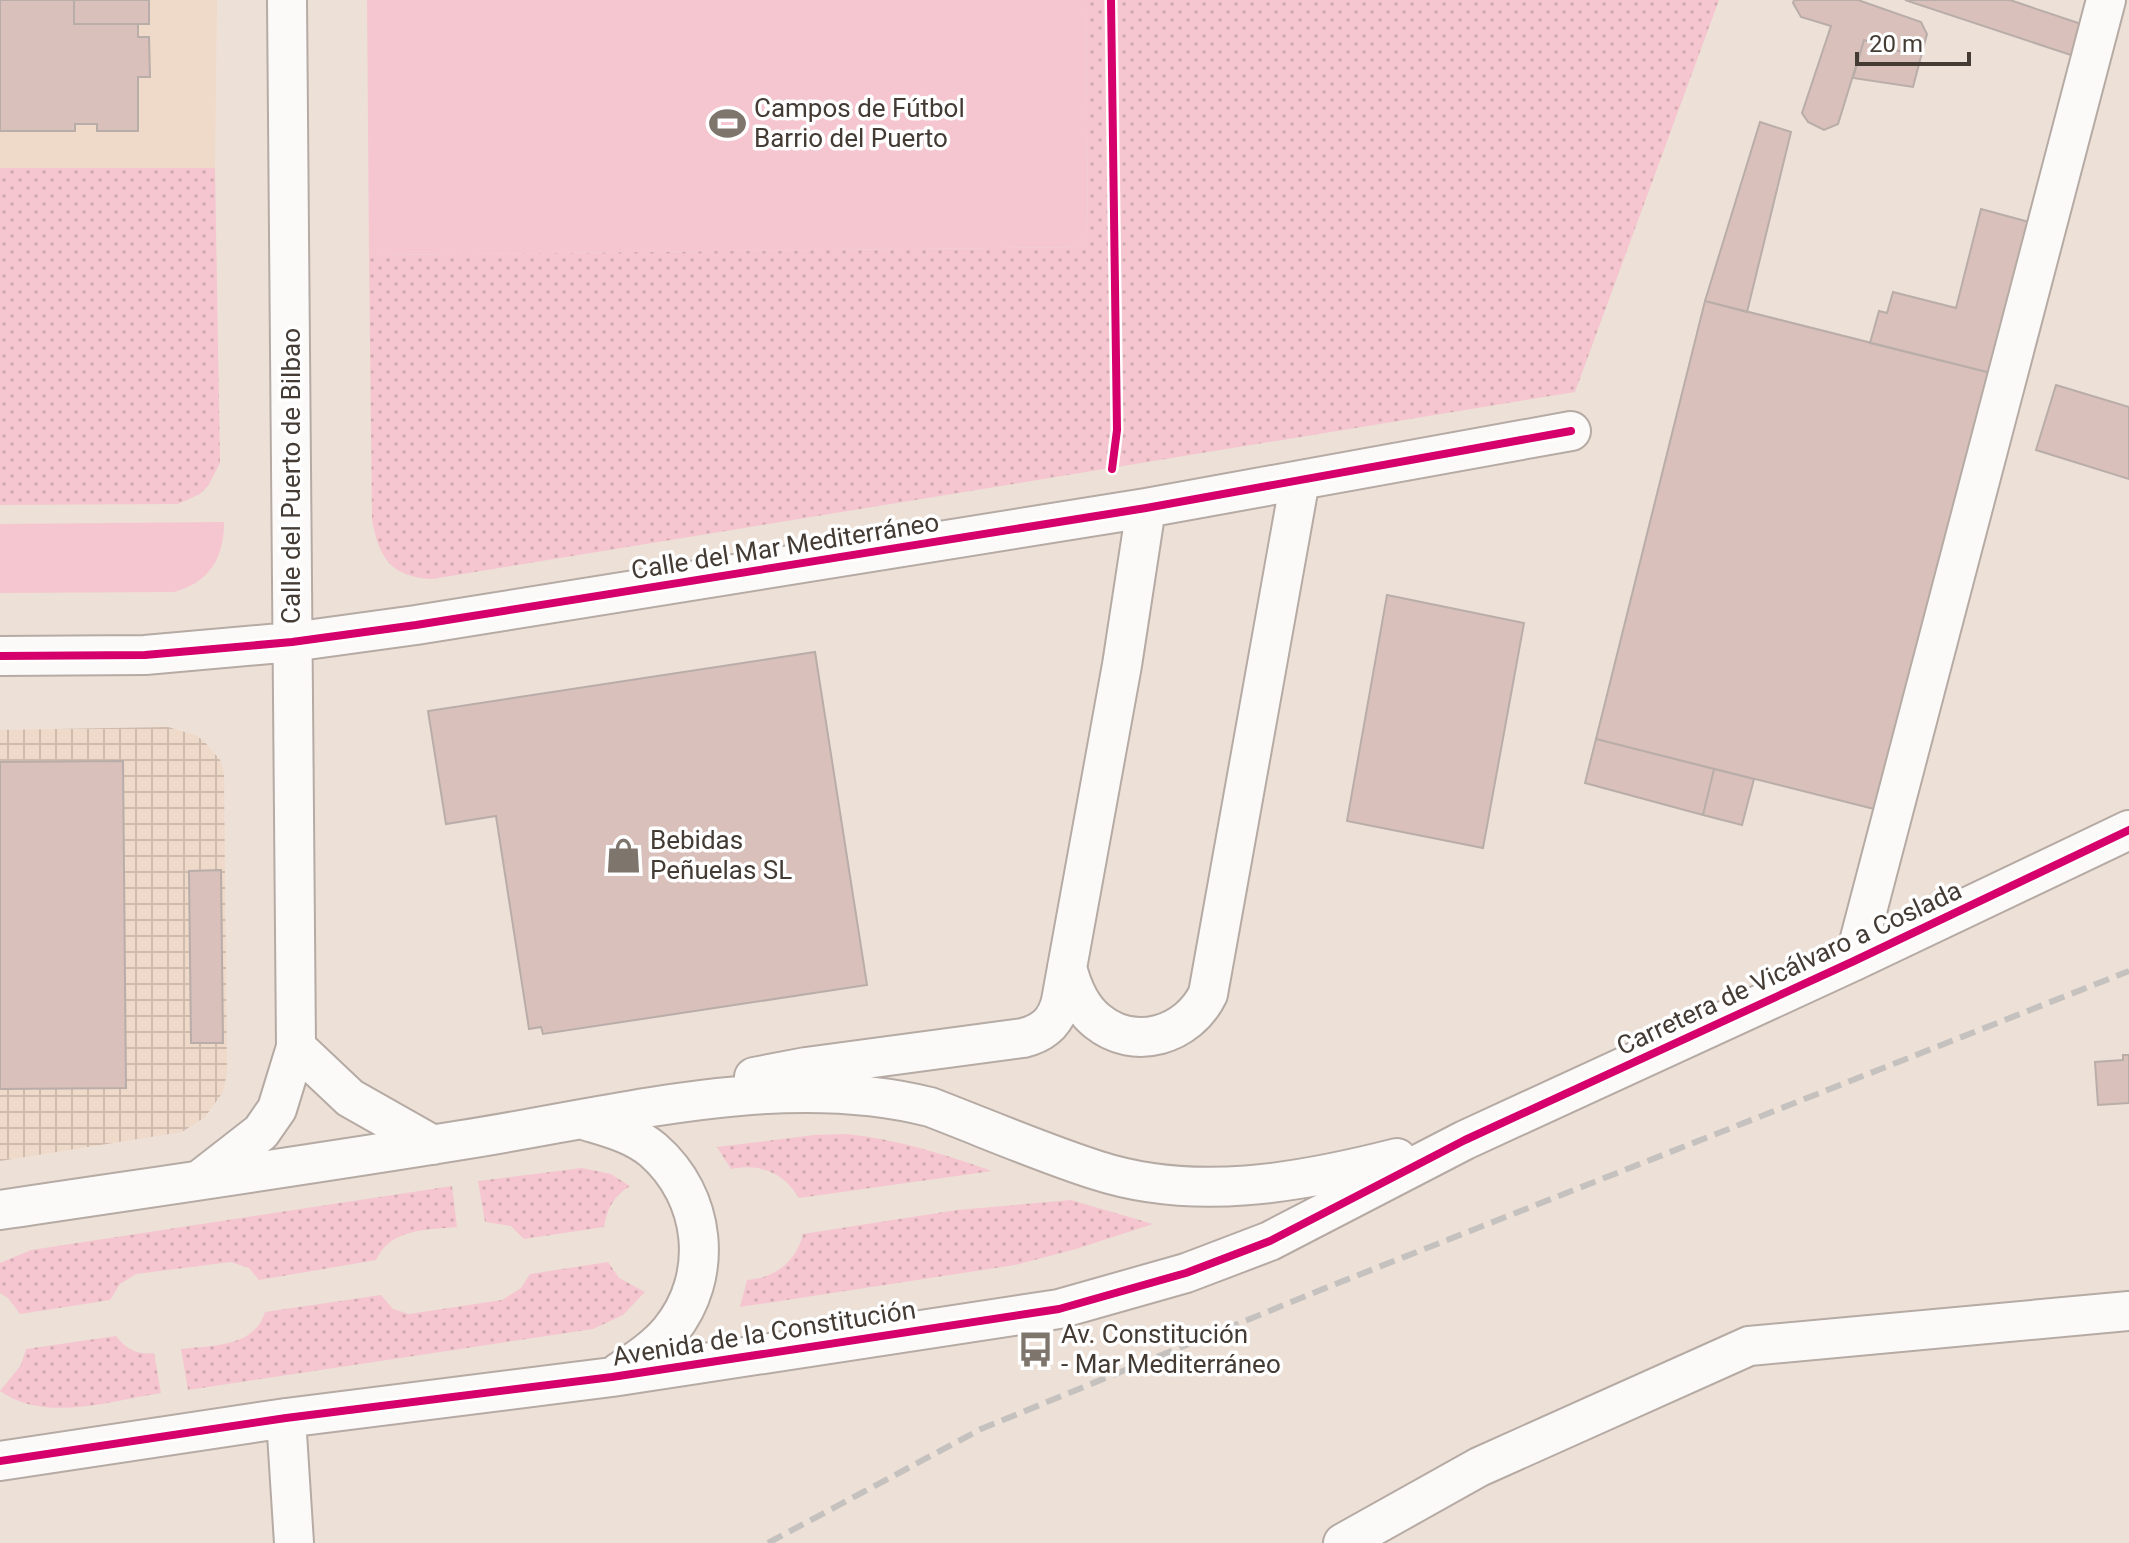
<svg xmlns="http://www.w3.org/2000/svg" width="2129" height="1543" font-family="Roboto,sans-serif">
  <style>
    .built { fill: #efd9c9 }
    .industrial { fill: url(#industrial-grid) }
    .grass { fill: url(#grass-dots) }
    .garden { fill: #f5c6cf }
    .building { fill: #d9c0ba; stroke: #b9ada9; stroke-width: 2 }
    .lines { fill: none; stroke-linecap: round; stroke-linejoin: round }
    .minor-casing { stroke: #b5aba4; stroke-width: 42 }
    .minor { stroke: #fcfaf9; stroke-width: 38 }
    .rail { stroke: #c4c1bf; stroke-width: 6; stroke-dasharray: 16 8; stroke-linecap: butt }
    .cycleway-casing { stroke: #fff; stroke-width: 13 }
    .cycleway { stroke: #d6006c; stroke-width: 8 }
    .labels { text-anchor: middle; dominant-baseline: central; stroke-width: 7; stroke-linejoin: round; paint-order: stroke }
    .poi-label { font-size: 26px; fill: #433b34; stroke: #fff; text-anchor: start }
    .street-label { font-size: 26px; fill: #433b34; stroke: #fff }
  </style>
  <defs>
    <pattern id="industrial-grid" width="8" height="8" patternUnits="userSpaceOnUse" patternTransform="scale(2)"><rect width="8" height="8" fill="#efd9c9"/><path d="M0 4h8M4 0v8" fill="none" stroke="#cebbad"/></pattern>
    <pattern id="grass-dots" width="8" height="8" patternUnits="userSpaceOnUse" patternTransform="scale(2)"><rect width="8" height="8" fill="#f5c6cf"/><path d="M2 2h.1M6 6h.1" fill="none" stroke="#d3abb2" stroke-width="1.8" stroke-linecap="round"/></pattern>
  </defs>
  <rect width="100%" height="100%" fill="#ede0d7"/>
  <!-- built -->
  <path class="built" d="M0,0H217L215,168H0Z"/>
  <!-- industrial -->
  <path class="industrial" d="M168,727L195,735L204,741L220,760L224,772L227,1073L223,1092L205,1117L182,1132L0,1161V730Z"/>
  <!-- grass -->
  <path class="grass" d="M1086,0H1719L1575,392L432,579C391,577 379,558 372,520L369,255L1088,247Z
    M0,168H215L220,463L208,486L200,494L178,504L0,505Z
    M846,1134C897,1139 943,1154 992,1171L799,1198C784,1173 760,1163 731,1169L717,1147L814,1135Z
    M582,1168L611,1174L630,1186C614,1196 607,1208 604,1227L524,1239L511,1226L485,1222L478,1181Z
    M452,1186L457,1227C426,1230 391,1228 376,1260L259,1280L249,1268L231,1262L136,1274L120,1284L110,1300L20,1314L8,1298L0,1293V1263L31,1250Z
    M1071,1200L1153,1224L1076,1249L1015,1265L740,1307L747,1280C775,1278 796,1262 803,1234L957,1210Z
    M608,1262L619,1278L645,1292L623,1315L593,1329L188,1390L181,1349C211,1345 254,1348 265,1312L381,1295L393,1309L409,1314L502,1300L521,1288L530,1274Z
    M116,1336C126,1349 137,1355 154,1353L161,1393C110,1401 45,1423 0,1391L21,1365L26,1349Z"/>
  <!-- garden -->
  <path class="garden" d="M367,0H1086L1088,247L369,255Z
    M224,522C224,558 210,582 174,592L0,593V524Z"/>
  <!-- building -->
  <path class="building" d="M0,0H74V24H138V37H149L150,77H138V131H97V124H75V131H0Z
    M74,0H149V24H74Z
    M1794,0H1858L1921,22L1927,34L1923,49L1908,54L1864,40L1838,124L1824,130L1808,122L1802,113L1831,26L1801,17L1793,3Z
    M1905,0H2010L2084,25L2074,56Z
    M1864,40L1908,54L1923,49L1913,87L1853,78Z
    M1760,122L1791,132L1747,312L1705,301Z
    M1981,209L2029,222L1991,373L1870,343L1879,311L1887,313L1893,292L1956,308Z
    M1705,301L1991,373L1882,811L1596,739Z
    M2056,385L2129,407V479L2036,450Z
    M1387,595L1524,623L1483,848L1347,821Z
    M815,652L867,985L543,1034L541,1027L529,1029L496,816L446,824L428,711Z
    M1596,739L1714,769L1703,815L1585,783Z
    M123,761L126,1088L0,1089V762Z
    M1714,769L1754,779L1742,825L1703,815Z
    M221,870L223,1043H191L189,871Z
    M2123,1055H2129V1103L2098,1105L2095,1062L2123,1060Z"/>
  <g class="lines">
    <defs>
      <path id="minor" d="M0,656L145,655L292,642L416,625L1146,508L1571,431
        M1854,961L2106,0
        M1067,967C1072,987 1081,1008 1097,1021C1135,1052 1188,1035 1208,994L1300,480
        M296,1047L350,1098L433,1145
        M754,1077L806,1067L1023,1038C1044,1033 1056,1022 1061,1001L1122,665L1146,508
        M587,1121C610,1128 634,1134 653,1150C706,1196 715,1276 670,1331C656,1348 636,1361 618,1373
        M202,1178L261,1132L277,1109L296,1047L287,0
        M0,1210C154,1187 308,1165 462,1140C611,1117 781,1069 930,1107C985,1128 1040,1152 1096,1170C1194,1202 1299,1183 1397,1158
        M286,1418L294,1543
        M0,1461L286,1418L612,1377L1059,1309L1186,1273L1270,1241L1465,1140L1854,961L2129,830
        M1343,1543L1479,1467L1749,1346L2129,1311"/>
    </defs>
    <!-- minor casing -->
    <use href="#minor" class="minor-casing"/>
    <!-- minor -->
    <use href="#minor" class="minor"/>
    <!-- rail -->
    <path class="rail" d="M768,1543L981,1429L1323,1289L2129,971"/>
    <defs>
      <path id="cycleway" d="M1111,0L1117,430L1112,469
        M0,656L145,655L292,642L416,625L1146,508L1571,431
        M0,1461L286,1418L612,1377L1059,1309L1186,1273L1270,1241L1465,1140L1854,961L2129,830"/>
    </defs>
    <!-- cycleway casing -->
    <use href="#cycleway" class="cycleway-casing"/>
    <!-- cycleway -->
    <use href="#cycleway" class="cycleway"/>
  </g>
  <!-- icons -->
  <defs>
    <symbol id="stadium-bare" viewBox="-9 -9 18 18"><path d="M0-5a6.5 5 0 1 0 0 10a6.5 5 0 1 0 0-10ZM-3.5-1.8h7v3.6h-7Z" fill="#7e756d" stroke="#fff" stroke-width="2.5" paint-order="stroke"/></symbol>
    <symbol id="shop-bare" viewBox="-9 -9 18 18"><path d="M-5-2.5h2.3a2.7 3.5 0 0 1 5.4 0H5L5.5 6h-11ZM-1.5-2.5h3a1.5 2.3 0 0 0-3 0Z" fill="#7e756d" stroke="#fff" stroke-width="2.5" paint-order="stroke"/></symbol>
    <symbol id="bus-bare" viewBox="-9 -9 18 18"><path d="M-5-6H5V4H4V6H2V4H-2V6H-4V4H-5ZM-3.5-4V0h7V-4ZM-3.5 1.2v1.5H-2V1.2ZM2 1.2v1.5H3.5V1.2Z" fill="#7e756d" stroke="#fff" stroke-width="2.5" paint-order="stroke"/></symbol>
  </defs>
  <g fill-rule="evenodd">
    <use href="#stadium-bare" x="702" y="98" width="51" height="51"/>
    <use href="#shop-bare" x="598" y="830" width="51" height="51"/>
    <use href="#bus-bare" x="1010" y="1324" width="51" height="51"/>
  </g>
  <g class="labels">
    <!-- poi labels -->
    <g class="poi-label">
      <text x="754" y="108">Campos de Fútbol<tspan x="754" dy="30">Barrio del Puerto</tspan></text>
      <text x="650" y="840">Bebidas<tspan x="650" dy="30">Peñuelas SL</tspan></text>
      <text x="1061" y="1334">Av. Constitución<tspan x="1061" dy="30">- Mar Mediterráneo</tspan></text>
    </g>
    <!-- street labels -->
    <g class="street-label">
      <text transform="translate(291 476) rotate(-90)">Calle del Puerto de Bilbao</text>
      <text transform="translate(785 546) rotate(-9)">Calle del Mar Mediterráneo</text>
      <text transform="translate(1789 968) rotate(-25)">Carretera de Vicálvaro a Coslada</text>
      <text transform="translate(764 1333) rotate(-9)">Avenida de la Constitución</text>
    </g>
  </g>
  <!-- scale -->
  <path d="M1857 52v12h112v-12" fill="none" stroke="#433b34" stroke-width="4"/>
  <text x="1869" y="52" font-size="24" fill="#433b34" stroke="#ffffff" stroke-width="6" paint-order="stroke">20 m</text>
</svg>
